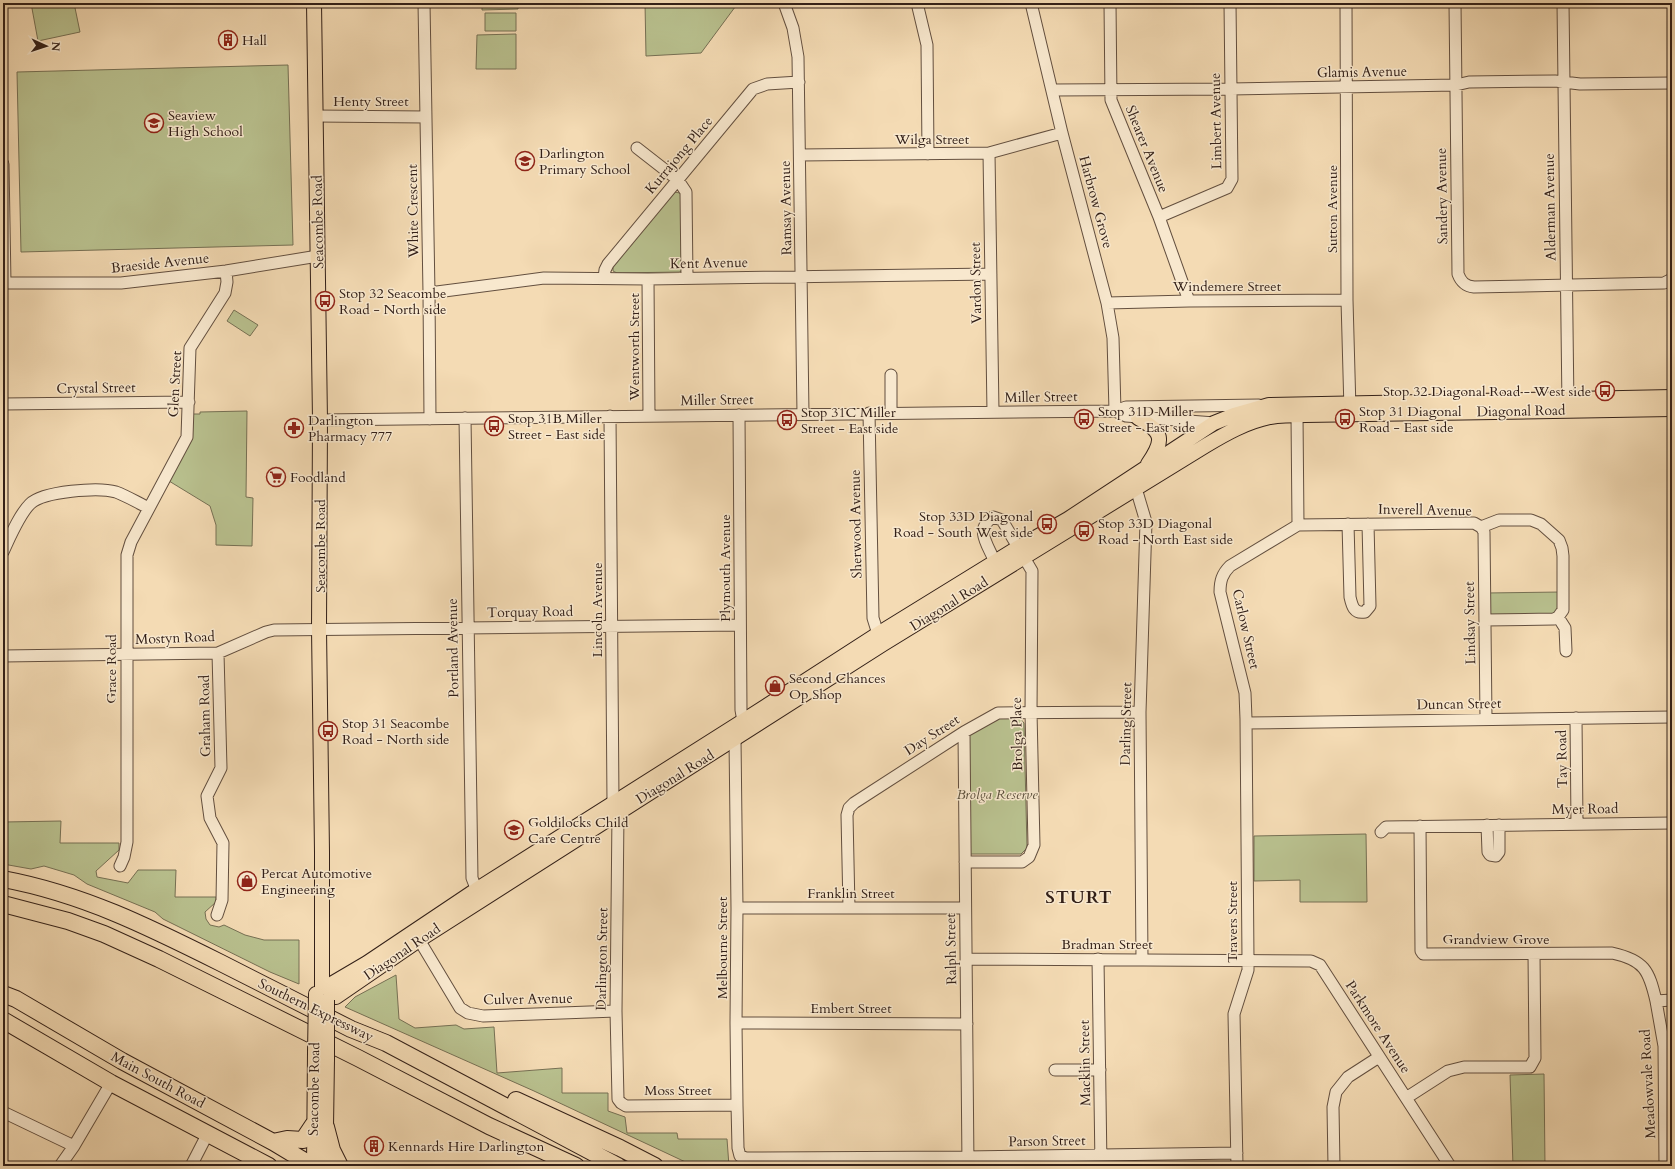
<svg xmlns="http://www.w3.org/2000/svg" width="1675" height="1169" font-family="Cardo,serif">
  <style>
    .green { fill: #b9c18f; stroke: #767054 }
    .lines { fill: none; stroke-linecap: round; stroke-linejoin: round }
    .minor-casing { stroke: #634f3f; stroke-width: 13 }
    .major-casing { stroke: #332018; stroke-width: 16 }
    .highway-casing { stroke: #332018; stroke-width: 18 }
    .minor { stroke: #f8e8ce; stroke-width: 11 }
    .major { stroke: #f4dbb4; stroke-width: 14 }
    .highway { stroke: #f4dbb4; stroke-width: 16 }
    .major-bridge-casing { stroke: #332018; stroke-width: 16; stroke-linecap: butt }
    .major-bridge { stroke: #f4dbb4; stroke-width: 14 }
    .labels { text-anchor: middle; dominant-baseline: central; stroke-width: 3; stroke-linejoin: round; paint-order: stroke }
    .poi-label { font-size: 14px; fill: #332018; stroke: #f8e8ce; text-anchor: start }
    .street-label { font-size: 14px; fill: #332018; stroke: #f8e8ce }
    .park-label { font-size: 14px; font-style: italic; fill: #5b503c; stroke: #f8e8ce }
    .district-label { font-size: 18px; font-weight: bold; letter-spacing: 1px; fill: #332018; stroke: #f8e8ce }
  </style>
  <rect width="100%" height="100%" fill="#f4dbb4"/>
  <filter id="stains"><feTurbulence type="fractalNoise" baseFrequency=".005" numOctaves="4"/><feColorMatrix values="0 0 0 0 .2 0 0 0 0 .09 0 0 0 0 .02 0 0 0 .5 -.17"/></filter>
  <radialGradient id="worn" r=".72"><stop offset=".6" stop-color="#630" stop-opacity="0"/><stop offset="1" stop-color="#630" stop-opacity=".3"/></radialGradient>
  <!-- green -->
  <path class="green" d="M31,3H74L80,32L38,41Z
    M482,3H518V9L482,10Z
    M645,3H738L701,53L646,56Z
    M485,13H516V31H485Z
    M516,34V69H476L477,35Z
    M288,65L293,245L21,252L17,72Z
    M674,192L680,193L682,195V271L679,272L617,273L613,271V265Z
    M234,310L258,325L250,336L227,321Z
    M247,411L246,497L253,498L252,546L216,545V525L210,506L169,481L193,414H200V412Z
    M1561,592L1558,616L1486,618V593Z
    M1019,717L1024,723L1027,848L1021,854H970L968,737L970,734L997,718Z
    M61,821L60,843H119V850L96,871L97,877L128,883L138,870H176L175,897H216V902L205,912L206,919L210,925L219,927L224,925L245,935L264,940H299V984L270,972L163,919L155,912L87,884L74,875L44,866L31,869L3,864V823L4,822Z
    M1366,834L1367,902H1300V880L1254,881V836Z
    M396,975L399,1019L415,1028L456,1025L464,1029L494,1027L497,1073L562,1068V1093H608V1111L625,1117L627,1133H677L678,1139H727L729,1166H694L534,1091L345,1007L355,997Z
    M1544,1074L1545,1166H1513L1510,1075Z"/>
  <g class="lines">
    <defs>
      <path id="minor" d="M424,3L429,293L430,419
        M784,3L793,28L798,57L803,414
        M917,3L927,45L928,154
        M1031,3L1062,133L1107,303L1113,338L1115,411
        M1110,3L1111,100L1159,217L1189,301
        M1346,3L1347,300L1350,410
        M1455,3L1458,274C1461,282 1465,286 1474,287L1664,283L1672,279
        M1563,3L1568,406
        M1053,90L1231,89L1456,85L1469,82L1555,81L1580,84L1672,83
        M316,116L425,117
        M637,148L678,180L686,192L687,278
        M989,153L993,412
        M800,155L989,153L1062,133
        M3,164L5,283
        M1159,217L1227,188L1232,179L1230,3
        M604,278L605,270L608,264L753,89L767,84L799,82
        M648,279L649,416
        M3,283H121L226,271L318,256
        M429,293L544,278L648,279L991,274
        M1107,303L1189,301L1347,300
        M3,404L189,402
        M1115,411L1126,416L1214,423
        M869,413L873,618L878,634
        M891,413V375
        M739,415L741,710L743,721
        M610,416L613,802
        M465,418L472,878L479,896
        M320,420L1115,411L1126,407L1259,405
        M1135,490L1138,495L1146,522L1140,712L1142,960
        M1348,524L1350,597C1352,606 1354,614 1365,612L1370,606L1368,524
        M1298,525L1474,523L1481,527
        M1481,527L1499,520H1531L1541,524L1559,540L1562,548L1563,556V610L1558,617L1554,619L1485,620
        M1481,527L1484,532L1486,719
        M3,552C10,537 19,515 30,504C43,491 99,487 116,492C127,496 138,503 149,508
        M1558,617L1565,628L1566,651
        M3,656L218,653L266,632L274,630L740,625
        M1576,718L1577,824
        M1246,723L1672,717
        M964,732L968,1166
        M735,739L737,908L736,1023L737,1105L738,1148L740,1156L746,1158L964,1157L1237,1153
        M618,813L616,1011L618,1099L621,1103L626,1106L737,1105
        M1487,825L1488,852L1490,855L1496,856L1499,852V825
        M1420,826L1421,951L1423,954L1612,953C1644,960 1649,970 1656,1001L1672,1000
        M1381,832L1386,827L1672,823
        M965,862H1022L1029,857L1034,845L1031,712L1032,571L1002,520L993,517C974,529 988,545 995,562
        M120,866L124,857L127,842V555L131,542L187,437L190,348L225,293L227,282L226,271
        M737,908H965
        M849,908L847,815L849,808L854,803L964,732L998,713L1140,712
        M217,915L222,900L223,843L210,818L207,796L221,768L218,653
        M415,933L460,1008L468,1013L483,1016L616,1011
        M966,959L1311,961L1320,965L1450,1166
        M1098,959L1101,1166
        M1656,1001L1664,1046L1665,1166
        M736,1023L967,1024
        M1055,1070H1100
        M1406,1098L1448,1071L1464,1067H1530L1535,1058L1534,954
        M3,1112L74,1146
        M60,1166L74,1146L111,1083
        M191,1166L208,1133
        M1237,1166L1234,1014L1248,970V960L1246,719L1245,693L1220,592C1220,581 1222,574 1230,566L1298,525L1297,415
        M1334,1166L1333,1107L1336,1092L1348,1077L1379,1057"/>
      <path id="major" d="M314,3L320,420L319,629L322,852V993L325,997
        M1138,418C1163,432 1165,439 1148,464
        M322,993L336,997L419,940L883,644L1205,446C1225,434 1246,422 1270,417C1282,415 1294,415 1306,415L1672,409
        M316,994L322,993L333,983L367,963L476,890L743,721L878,634L1019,547L1068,519L1214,423L1234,415L1269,405L1672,397
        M314,1166L315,1052
        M323,1166L326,1127L327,1059"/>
      <path id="highway" d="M3,879C83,894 149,927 221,963C264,985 308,1007 351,1029L386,1043L618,1166
        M3,904L68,921L104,934L159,959L358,1058L489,1126L576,1166
        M3,994L16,999L122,1061L273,1142L313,1166
        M3,1020L111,1083L269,1166
        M516,1100L620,1148L655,1166
        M326,1127L332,1150L340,1166
        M273,1142L287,1139L303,1140L313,1125"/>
    </defs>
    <!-- minor casing -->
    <use href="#minor" class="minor-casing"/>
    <!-- major casing -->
    <use href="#major" class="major-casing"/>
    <!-- highway casing -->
    <use href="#highway" class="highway-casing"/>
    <!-- minor -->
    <use href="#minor" class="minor"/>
    <!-- major -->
    <use href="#major" class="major"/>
    <!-- highway -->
    <use href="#highway" class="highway"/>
    <defs>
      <path id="major-bridge" d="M315,1052L316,994
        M327,1059V1000"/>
    </defs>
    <!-- major-bridge casing -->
    <use href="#major-bridge" class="major-bridge-casing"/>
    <!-- major-bridge -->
    <use href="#major-bridge" class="major-bridge"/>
  </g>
  <!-- icons -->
  <defs>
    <symbol id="building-ring" viewBox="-11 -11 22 22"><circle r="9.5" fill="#f8e8ce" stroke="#8f2418" stroke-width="1.5"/><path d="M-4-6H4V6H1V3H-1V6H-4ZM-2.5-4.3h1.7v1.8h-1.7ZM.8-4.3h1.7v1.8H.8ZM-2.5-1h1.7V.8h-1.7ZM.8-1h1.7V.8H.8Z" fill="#8f2418"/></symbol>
    <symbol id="school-ring" viewBox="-11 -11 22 22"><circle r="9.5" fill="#f8e8ce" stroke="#8f2418" stroke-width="1.5"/><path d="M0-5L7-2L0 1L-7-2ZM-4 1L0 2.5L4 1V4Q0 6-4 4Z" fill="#8f2418"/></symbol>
    <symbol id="bus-ring" viewBox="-11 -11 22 22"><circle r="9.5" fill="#f8e8ce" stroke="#8f2418" stroke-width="1.5"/><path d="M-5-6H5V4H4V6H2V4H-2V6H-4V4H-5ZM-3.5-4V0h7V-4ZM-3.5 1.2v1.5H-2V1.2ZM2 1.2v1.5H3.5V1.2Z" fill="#8f2418"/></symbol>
    <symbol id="pharmacy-ring" viewBox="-11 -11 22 22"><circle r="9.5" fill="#f8e8ce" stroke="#8f2418" stroke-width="1.5"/><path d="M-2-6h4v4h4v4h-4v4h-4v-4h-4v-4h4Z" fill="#8f2418"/></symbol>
    <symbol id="supermarket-ring" viewBox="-11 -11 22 22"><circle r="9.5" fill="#f8e8ce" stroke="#8f2418" stroke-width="1.5"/><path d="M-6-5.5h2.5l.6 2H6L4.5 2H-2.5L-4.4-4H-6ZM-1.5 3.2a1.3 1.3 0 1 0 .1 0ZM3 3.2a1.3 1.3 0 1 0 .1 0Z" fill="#8f2418"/></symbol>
    <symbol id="shop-ring" viewBox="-11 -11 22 22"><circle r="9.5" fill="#f8e8ce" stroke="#8f2418" stroke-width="1.5"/><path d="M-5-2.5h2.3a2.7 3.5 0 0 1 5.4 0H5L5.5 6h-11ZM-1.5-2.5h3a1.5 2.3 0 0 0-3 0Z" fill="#8f2418"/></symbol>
  </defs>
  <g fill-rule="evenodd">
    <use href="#building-ring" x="217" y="29" width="22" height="22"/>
    <use href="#school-ring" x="143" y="112" width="22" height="22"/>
    <use href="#school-ring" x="514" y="150" width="22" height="22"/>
    <use href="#bus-ring" x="314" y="290" width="22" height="22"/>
    <use href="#bus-ring" x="1594" y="380" width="22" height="22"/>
    <use href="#bus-ring" x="1073" y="408" width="22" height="22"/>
    <use href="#bus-ring" x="1334" y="408" width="22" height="22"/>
    <use href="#bus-ring" x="776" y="409" width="22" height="22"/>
    <use href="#bus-ring" x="483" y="415" width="22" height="22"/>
    <use href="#pharmacy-ring" x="283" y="417" width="22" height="22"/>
    <use href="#supermarket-ring" x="265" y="466" width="22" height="22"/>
    <use href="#bus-ring" x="1036" y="513" width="22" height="22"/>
    <use href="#bus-ring" x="1073" y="520" width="22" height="22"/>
    <use href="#shop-ring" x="764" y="675" width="22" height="22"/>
    <use href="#bus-ring" x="317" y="720" width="22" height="22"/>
    <use href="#school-ring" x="503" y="819" width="22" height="22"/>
    <use href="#shop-ring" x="236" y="870" width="22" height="22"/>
    <use href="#building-ring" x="363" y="1135" width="22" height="22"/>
  </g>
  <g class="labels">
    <!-- poi labels -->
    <g class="poi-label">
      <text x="242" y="40">Hall</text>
      <text x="168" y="115">Seaview<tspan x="168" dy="16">High School</tspan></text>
      <text x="539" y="153">Darlington<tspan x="539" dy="16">Primary School</tspan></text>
      <text x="339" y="293">Stop 32 Seacombe<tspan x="339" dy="16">Road - North side</tspan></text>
      <text x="1591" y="391" text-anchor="end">Stop 32 Diagonal Road - West side</text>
      <text x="1098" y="411">Stop 31D Miller<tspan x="1098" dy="16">Street - East side</tspan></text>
      <text x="1359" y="411">Stop 31 Diagonal<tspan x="1359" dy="16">Road - East side</tspan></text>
      <text x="801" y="412">Stop 31C Miller<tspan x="801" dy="16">Street - East side</tspan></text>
      <text x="508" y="418">Stop 31B Miller<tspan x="508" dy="16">Street - East side</tspan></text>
      <text x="308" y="420">Darlington<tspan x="308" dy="16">Pharmacy 777</tspan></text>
      <text x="290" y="477">Foodland</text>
      <text x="1033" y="516" text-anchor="end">Stop 33D Diagonal<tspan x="1033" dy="16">Road - South West side</tspan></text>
      <text x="1098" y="523">Stop 33D Diagonal<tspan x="1098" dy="16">Road - North East side</tspan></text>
      <text x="789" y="678">Second Chances<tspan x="789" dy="16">Op Shop</tspan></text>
      <text x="342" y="723">Stop 31 Seacombe<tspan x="342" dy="16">Road - North side</tspan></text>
      <text x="528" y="822">Goldilocks Child<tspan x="528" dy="16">Care Centre</tspan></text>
      <text x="261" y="873">Percat Automotive<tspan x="261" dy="16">Engineering</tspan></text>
      <text x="388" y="1146">Kennards Hire Darlington</text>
    </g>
    <!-- street labels -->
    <g class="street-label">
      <text transform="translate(1362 72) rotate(-1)">Glamis Avenue</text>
      <text x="371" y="101">Henty Street</text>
      <text transform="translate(1216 121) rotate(-91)">Limbert Avenue</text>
      <text x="932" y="139">Wilga Street</text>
      <text transform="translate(1147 149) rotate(68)">Shearer Avenue</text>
      <text transform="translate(679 155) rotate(-50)">Kurrajong Place</text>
      <text transform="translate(1442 196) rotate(-91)">Sandery Avenue</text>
      <text transform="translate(1096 202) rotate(75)">Harbrow Grove</text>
      <text transform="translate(1550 207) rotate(-91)">Alderman Avenue</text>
      <text transform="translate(786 208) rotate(-91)">Ramsay Avenue</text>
      <text transform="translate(1332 209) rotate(-90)">Sutton Avenue</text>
      <text transform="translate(413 211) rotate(-91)">White Crescent</text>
      <text transform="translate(318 222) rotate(-91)">Seacombe Road</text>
      <text transform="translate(160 263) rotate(-6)">Braeside Avenue</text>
      <text transform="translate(709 263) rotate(-1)">Kent Avenue</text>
      <text transform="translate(976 283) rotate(-91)">Vardon Street</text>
      <text x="1227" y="286">Windemere Street</text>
      <text transform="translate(634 347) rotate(-90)">Wentworth Street</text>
      <text transform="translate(175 384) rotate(-87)">Glen Street</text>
      <text transform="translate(96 388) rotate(-1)">Crystal Street</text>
      <text transform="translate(1041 397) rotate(-1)">Miller Street</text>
      <text transform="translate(717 400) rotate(-1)">Miller Street</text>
      <text transform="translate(1521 411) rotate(-1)">Diagonal Road</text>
      <text transform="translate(1425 510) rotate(1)">Inverell Avenue</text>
      <text transform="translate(856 524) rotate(-91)">Sherwood Avenue</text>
      <text transform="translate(320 546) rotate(-90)">Seacombe Road</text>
      <text transform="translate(725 568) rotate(-90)">Plymouth Avenue</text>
      <text transform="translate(949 604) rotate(-32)">Diagonal Road</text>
      <text transform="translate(597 610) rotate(-90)">Lincoln Avenue</text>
      <text transform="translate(530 612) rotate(-1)">Torquay Road</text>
      <text transform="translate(1470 623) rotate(-91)">Lindsay Street</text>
      <text transform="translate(1246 629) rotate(77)">Carlow Street</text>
      <text transform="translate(175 638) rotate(-2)">Mostyn Road</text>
      <text transform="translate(453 648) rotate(-91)">Portland Avenue</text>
      <text transform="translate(111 669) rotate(-90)">Grace Road</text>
      <text transform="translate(1459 704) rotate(-1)">Duncan Street</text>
      <text transform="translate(205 716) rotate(-91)">Graham Road</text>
      <text transform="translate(1126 724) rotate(-89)">Darling Street</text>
      <text transform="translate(1017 734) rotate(-91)">Brolga Place</text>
      <text transform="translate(932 735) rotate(-33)">Day Street</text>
      <text transform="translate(1562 759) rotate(-91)">Tay Road</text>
      <text transform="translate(675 777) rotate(-32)">Diagonal Road</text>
      <text transform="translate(1585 809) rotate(-1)">Myer Road</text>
      <text x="851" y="893">Franklin Street</text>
      <text transform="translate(1232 922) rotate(-90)">Travers Street</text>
      <text x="1496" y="939">Grandview Grove</text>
      <text x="1107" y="944">Bradman Street</text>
      <text transform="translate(722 948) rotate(-90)">Melbourne Street</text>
      <text transform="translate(951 949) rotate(-91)">Ralph Street</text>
      <text transform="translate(402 952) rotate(-34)">Diagonal Road</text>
      <text transform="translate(602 959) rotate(-89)">Darlington Street</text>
      <text transform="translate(528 999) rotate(-1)">Culver Avenue</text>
      <text x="851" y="1008">Embert Street</text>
      <text transform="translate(316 1010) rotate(26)">Southern Expressway</text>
      <text transform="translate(1378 1027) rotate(57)">Parkmore Avenue</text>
      <text transform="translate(1085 1063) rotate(-91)">Macklin Street</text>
      <text transform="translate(158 1080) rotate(28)">Main South Road</text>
      <text transform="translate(1648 1084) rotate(-93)">Meadowvale Road</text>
      <text transform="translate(314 1089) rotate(-89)">Seacombe Road</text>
      <text x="678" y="1090">Moss Street</text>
      <text transform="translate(1047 1141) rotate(-1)">Parson Street</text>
    </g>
    <!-- park labels -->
    <g class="park-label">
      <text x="997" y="794">Brolga Reserve</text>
    </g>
    <!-- district labels -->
    <g class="district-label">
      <text x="1079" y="897">STURT</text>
    </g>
  </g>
  <!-- margin -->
  <rect width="1675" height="1169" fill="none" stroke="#f4dbb4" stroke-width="16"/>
  <rect x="4" y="4" width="1667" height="1161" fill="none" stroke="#332018" stroke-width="2"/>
  <rect x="8" y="8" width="1659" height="1153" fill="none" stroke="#332018"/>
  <!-- north arrow -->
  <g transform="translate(46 46) rotate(93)" stroke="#f8e8ce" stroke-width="3" paint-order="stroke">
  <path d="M0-3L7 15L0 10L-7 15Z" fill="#332018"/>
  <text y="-6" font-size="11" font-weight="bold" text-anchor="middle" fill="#332018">N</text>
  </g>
  <rect width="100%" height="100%" filter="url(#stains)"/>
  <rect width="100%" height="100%" fill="url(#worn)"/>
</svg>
